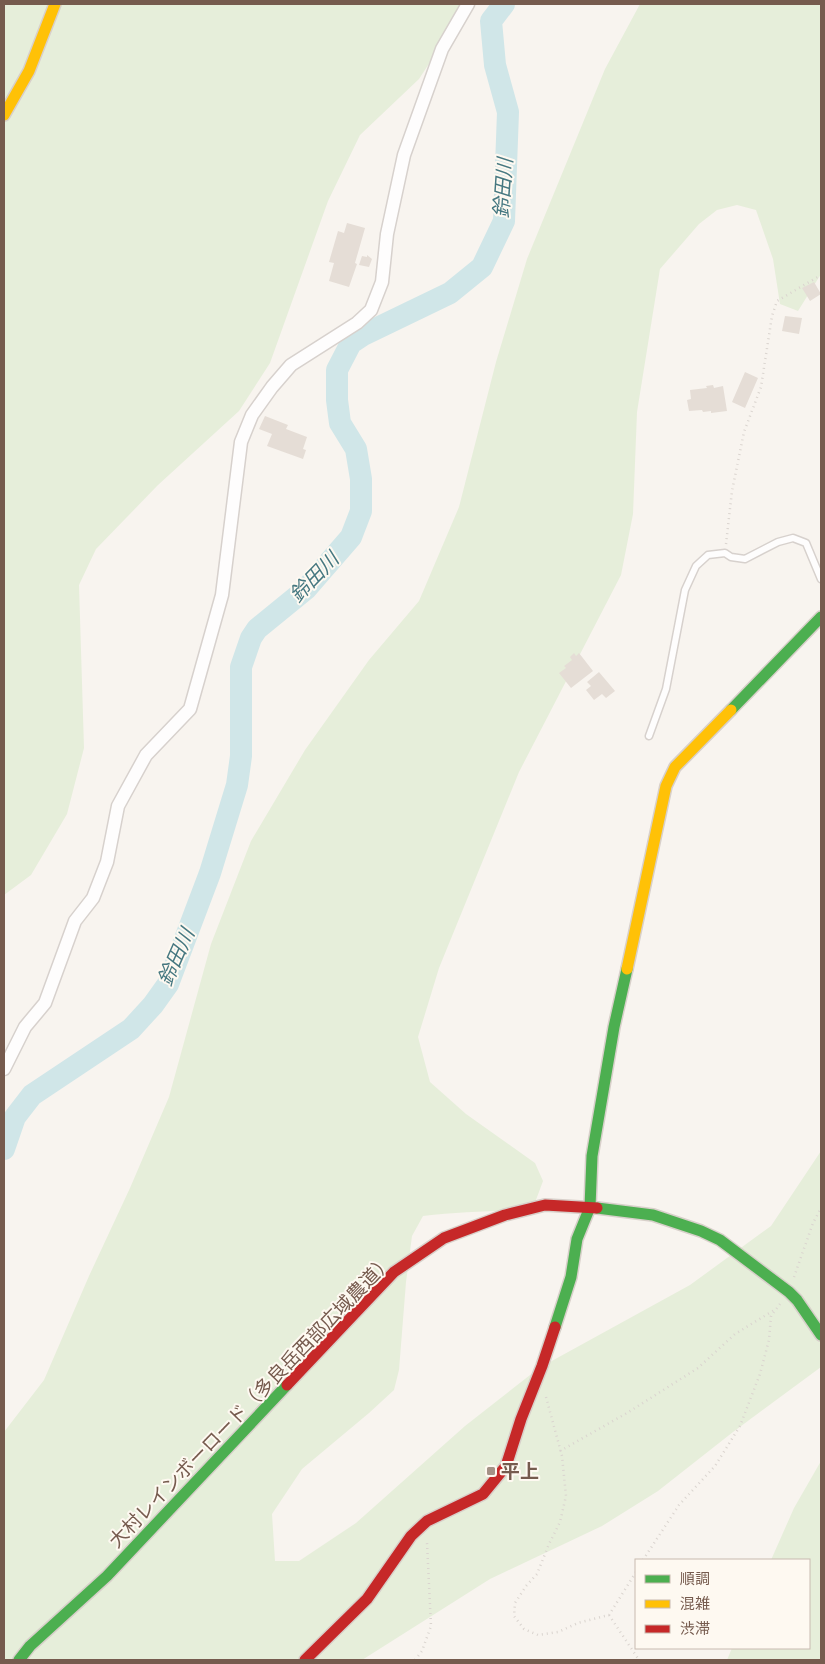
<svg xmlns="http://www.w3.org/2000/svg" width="825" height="1664" font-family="Figtree,'Noto Sans JP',sans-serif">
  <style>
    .green { fill: #e6eeda }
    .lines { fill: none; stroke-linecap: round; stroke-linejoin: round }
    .river { stroke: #d0e6e8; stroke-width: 22 }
    .building { fill: #e5ddd6 }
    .lane-casing { stroke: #d7d1cd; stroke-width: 9 }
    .street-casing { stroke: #d7d1cd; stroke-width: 15 }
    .fast-casing { stroke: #d8d0ca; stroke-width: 14 }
    .slow-casing { stroke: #d8d0ca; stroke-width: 14 }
    .jam-casing { stroke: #d8d0ca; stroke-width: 14 }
    .path { stroke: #dad4cf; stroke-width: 2.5; stroke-dasharray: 1 4; stroke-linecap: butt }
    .lane { stroke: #fefdfd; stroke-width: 6 }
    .street { stroke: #fefdfd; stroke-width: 12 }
    .fast { stroke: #4caf50; stroke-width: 11 }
    .slow { stroke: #ffc107; stroke-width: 11 }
    .jam { stroke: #c62828; stroke-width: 11 }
    .poi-dot { fill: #a49186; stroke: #fef9f1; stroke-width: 2 }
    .labels { text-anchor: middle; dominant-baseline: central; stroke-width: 4; stroke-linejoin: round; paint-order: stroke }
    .street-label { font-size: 19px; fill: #765b4e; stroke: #fef9f1 }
    .poi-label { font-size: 19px; font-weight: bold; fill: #765b4e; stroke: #fef9f1; text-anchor: start }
    .water-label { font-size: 20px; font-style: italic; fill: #467881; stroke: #fef9f1 }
  </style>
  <rect width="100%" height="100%" fill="#f8f4ef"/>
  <!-- green -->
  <path class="green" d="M4,4H468L419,79L360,135L328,201L270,363L239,411L158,485L96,549L79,585L84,748L67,814L31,875L4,895Z
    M640,4H821V274L798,311L780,304L773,259L756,210L737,205L717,210L699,224L660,269L637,412L633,514L621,575L519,772L439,968L418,1037L430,1082L466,1114L535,1163L543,1181L533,1208C496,1212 460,1211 423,1216L412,1236L406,1282L399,1370L394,1390L369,1413L302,1469L272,1514L275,1561H299L356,1523L465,1426L539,1368L690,1285L771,1226L821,1151V1367L733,1432L658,1491L602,1526L490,1579L362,1660H4V1432L44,1380L89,1276L130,1188L169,1097L211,944L251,841L305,750L369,660L419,601L459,507L496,362L527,259L605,69Z
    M821,1461V1660H727L732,1648H809V1560H771L794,1508Z"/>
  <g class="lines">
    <!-- river -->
    <path class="river" d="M4,1149L15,1117L32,1095L131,1029L153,1005L168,984L210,873L237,785L241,756V667L251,638L257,629L306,589L351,537L361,511V479L356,449L340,423L337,400V370L351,343L363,335L450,293L482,267L504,221L508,112L495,65L491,21L504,4"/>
  </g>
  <!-- building -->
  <path class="building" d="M347,223L365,228L355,263L357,264L349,287L329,281L334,263L329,262L338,231L344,233Z
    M367,255L372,259L369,267L359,265L362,256L367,257Z
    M814,282L821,294L810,301L802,288Z
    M785,316L802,318L799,334L782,331Z
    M745,372L758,378L745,408L732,402Z
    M713,385L714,388L723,386L727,411L711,413V411L703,412L702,410L689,411L687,400L691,399L690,390L707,388L706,386Z
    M265,416L288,425L286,429L307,437L303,449L306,450L303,459L267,446L272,434L259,429Z
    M574,653L576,656L579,653L593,671L571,688L559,673L566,668L564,666L572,660L570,657Z
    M599,672L615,691L606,698L602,694L594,700L586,690L591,686L587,682Z"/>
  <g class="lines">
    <defs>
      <path id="lane" d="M649,736L666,689L685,590L696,566L708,555L725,553L731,557L745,559L778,542L793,538L806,543L821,579"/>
      <path id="street" d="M4,1069L25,1027L45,1003L75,921L93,898L107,862L118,806L146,755L190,709L222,595L241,442L252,415L272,387L291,365L357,323L371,310L382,282L387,234L404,155L442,49L468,4"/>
      <path id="fast" d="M731,710L821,617
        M597,1208L653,1215L701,1231L720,1240L789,1292L797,1300L821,1335
        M555,1327L571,1277L577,1239L590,1207L592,1156L614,1027L627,969
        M19,1660L30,1646L107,1576L287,1385"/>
      <path id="slow" d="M4,115L29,71L55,4
        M627,969L666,786L675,767L731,710"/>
      <path id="jam" d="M287,1385L394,1272L444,1238L505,1215L545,1205L597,1208
        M305,1660L367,1599L411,1536L427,1521L483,1494L506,1466L521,1419L542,1366L555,1327"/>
    </defs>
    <!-- lane casing -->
    <use href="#lane" class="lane-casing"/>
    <!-- street casing -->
    <use href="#street" class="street-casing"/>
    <!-- fast casing -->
    <use href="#fast" class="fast-casing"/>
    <!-- slow casing -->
    <use href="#slow" class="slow-casing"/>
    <!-- jam casing -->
    <use href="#jam" class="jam-casing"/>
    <!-- path -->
    <path class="path" d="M726,544L732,491L744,432L761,387L772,316L777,301L821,275
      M794,1277L813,1223L821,1208
      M546,1397L562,1456L566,1496L560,1522L549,1544L537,1574L526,1586L515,1603L514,1616L524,1629L538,1635L558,1632L578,1623L609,1615L636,1572
      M560,1451L627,1413L698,1368L735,1334L776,1309
      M643,1560L679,1505L715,1466L740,1426L760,1374L769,1340L771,1316L780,1304
      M609,1615L639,1660
      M415,1660L422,1651L431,1626L427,1543"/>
    <!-- lane -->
    <use href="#lane" class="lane"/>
    <!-- street -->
    <use href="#street" class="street"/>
    <!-- fast -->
    <use href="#fast" class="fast"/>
    <!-- slow -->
    <use href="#slow" class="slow"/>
    <!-- jam -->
    <use href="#jam" class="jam"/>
  </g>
  <!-- markers -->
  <rect class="poi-dot" x="486" y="1466" width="10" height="10" rx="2.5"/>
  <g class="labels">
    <!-- street labels -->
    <g class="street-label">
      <text transform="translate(251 1401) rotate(-46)">大村レインボーロード（多良岳西部広域農道）</text>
    </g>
    <!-- poi labels -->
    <g class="poi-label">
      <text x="501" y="1471">平上</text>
    </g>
    <!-- water labels -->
    <g class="water-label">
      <text transform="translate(503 188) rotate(-86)">鈴田川</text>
      <text transform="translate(314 577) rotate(-46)">鈴田川</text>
      <text transform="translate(176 957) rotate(-66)">鈴田川</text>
    </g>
  </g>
  <!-- border -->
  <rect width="825" height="1664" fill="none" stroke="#765b4e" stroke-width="10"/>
  <!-- legend -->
  <rect x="635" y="1559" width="175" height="90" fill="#fef9f1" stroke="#c8bab0"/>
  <rect x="645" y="1575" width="25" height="8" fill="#4caf50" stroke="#c8bab0"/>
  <text x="680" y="1584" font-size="15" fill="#765b4e">順調</text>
  <rect x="645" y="1600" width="25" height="8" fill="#ffc107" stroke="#c8bab0"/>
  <text x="680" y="1609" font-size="15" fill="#765b4e">混雑</text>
  <rect x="645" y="1625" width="25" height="8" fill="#c62828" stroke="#c8bab0"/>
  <text x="680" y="1634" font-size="15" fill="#765b4e">渋滞</text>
</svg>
